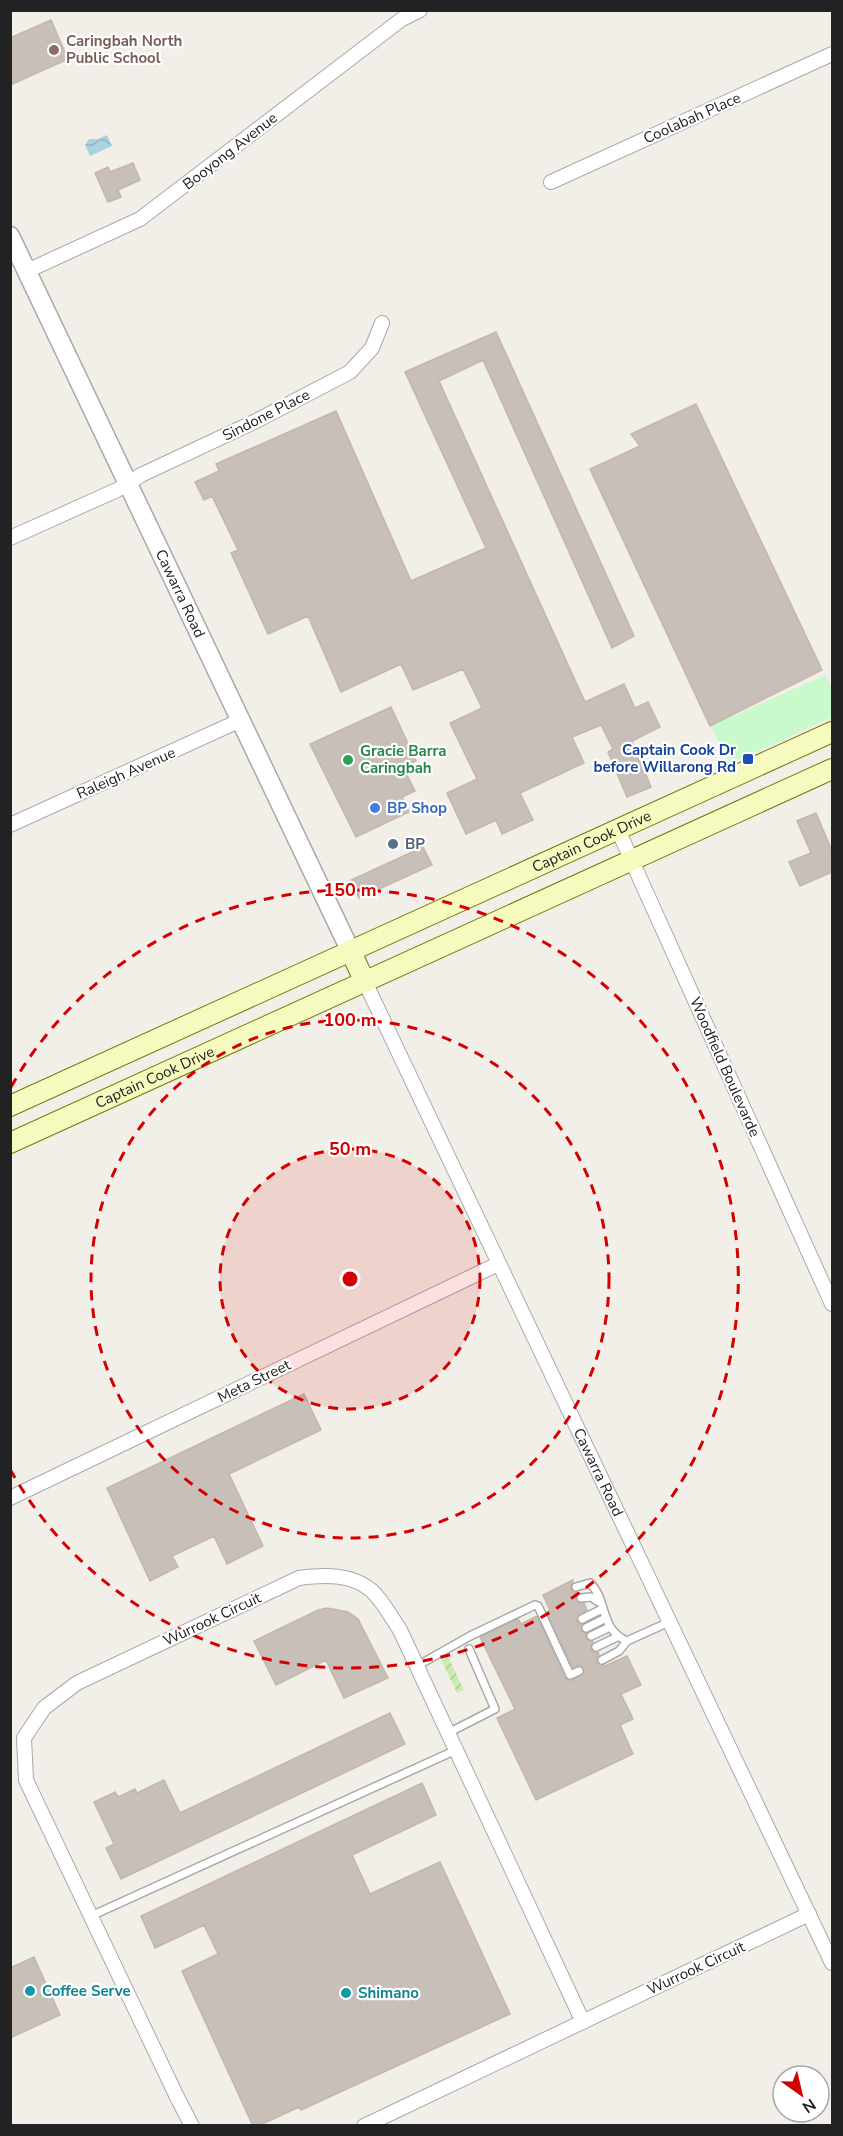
<svg xmlns="http://www.w3.org/2000/svg" width="843" height="2136" font-family="'Nunito Sans',sans-serif">
  <style>
    .park { fill: #c8facc }
    .garden { fill: url(#garden-furrows) }
    .water { fill: url(#water-waves) }
    .building { fill: #c7bfb8; stroke: #c4b6ab; stroke-width: 1.5 }
    .lines { fill: none; stroke-linecap: round; stroke-linejoin: round }
    .service-casing { stroke: #a9a9a9; stroke-width: 10 }
    .minor-casing { stroke: #a9a9a9; stroke-width: 16 }
    .tertiary-casing { stroke: #a9a9a9; stroke-width: 21 }
    .secondary-casing { stroke: #707d05; stroke-width: 22 }
    .service { stroke: #fff; stroke-width: 7 }
    .minor { stroke: #fff; stroke-width: 14 }
    .tertiary { stroke: #fff; stroke-width: 18 }
    .secondary { stroke: #f7fabf; stroke-width: 20 }
    .ring { fill: none; stroke: #d40000; stroke-width: 3; stroke-dasharray: 10 8 }
    .education-dot { fill: #8d6e63; stroke: #fff; stroke-width: 2 }
    .transit-dot { fill: #1a4fb4; stroke: #fff; stroke-width: 2 }
    .leisure-dot { fill: #2e9e5b; stroke: #fff; stroke-width: 2 }
    .shop-dot { fill: #3f7fe0; stroke: #fff; stroke-width: 2 }
    .service-dot { fill: #5c6f8a; stroke: #fff; stroke-width: 2 }
    .culture-dot { fill: #0f9aa8; stroke: #fff; stroke-width: 2 }
    .labels { text-anchor: middle; dominant-baseline: central; stroke-width: 4.5; stroke-linejoin: round; paint-order: stroke }
    .education-label { font-size: 15px; font-weight: bold; fill: #785e54; stroke: #fff; text-anchor: start }
    .street-label { font-size: 15px; fill: #222; stroke: #fff }
    .transit-label { font-size: 15px; font-weight: bold; fill: #164399; stroke: #fff; text-anchor: end }
    .leisure-label { font-size: 15px; font-weight: bold; fill: #27864d; stroke: #fff; text-anchor: start }
    .shop-label { font-size: 15px; font-weight: bold; fill: #366cbe; stroke: #fff; text-anchor: start }
    .service-label { font-size: 15px; font-weight: bold; fill: #4e5e75; stroke: #fff; text-anchor: start }
    .culture-label { font-size: 15px; font-weight: bold; fill: #0d838f; stroke: #fff; text-anchor: start }
    .centre { fill: #d40000; stroke: #fff; stroke-width: 3 }
    .ring-label { font-size: 18px; text-anchor: middle; font-weight: bold; fill: #d40000; stroke: #fff; stroke-width: 4.5; stroke-linejoin: round; paint-order: stroke }
  </style>
  <defs>
    <pattern id="garden-furrows" width="10" height="10" patternUnits="userSpaceOnUse" patternTransform="scale(1.5)"><rect width="10" height="10" fill="#cdebb0"/><path d="M-1 1l2-2M0 10L10 0M9 11l2-2" fill="none" stroke="#b0c997"/></pattern>
    <pattern id="water-waves" width="16" height="10" patternUnits="userSpaceOnUse" patternTransform="scale(1.5)"><rect width="16" height="10" fill="#aad3df"/><path d="M0 5q4-4 8 0t8 0" fill="none" stroke="#92b5bf"/></pattern>
  </defs>
  <rect width="100%" height="100%" fill="#f2efe9"/>
  <!-- park -->
  <path class="park" d="M825,675L832,689V717L730,764L711,726Z"/>
  <!-- garden -->
  <path class="garden" d="M448,1657L464,1690L457,1693L441,1660Z"/>
  <!-- water -->
  <path class="water" d="M107,135L112,146L90,156L85,145L89,139H98Z"/>
  <!-- building -->
  <path class="building" d="M51,20L68,59L10,85V38Z
    M133,163L140,180L118,190L121,197L108,202L95,173L108,167L110,172Z
    M496,332L634,636L612,648L483,360L439,381L585,702L624,684L635,708L648,702L660,727L632,741L651,787L627,797L608,752L613,749L601,725L572,737L584,763L520,793L533,820L502,834L496,820L466,834L447,793L477,779L450,723L482,708L463,669L413,690L401,664L341,692L308,616L268,634L231,553L238,550L212,496L204,500L195,482L219,471L216,464L336,411L411,581L486,548L405,372Z
    M696,404L822,670L710,726L590,469L640,446L631,434Z
    M391,707L416,761L403,767L415,791L402,797L409,812L356,837L310,744Z
    M816,813L832,851V872L800,886L789,862L811,853L797,821Z
    M423,847L432,865L359,898L351,880Z
    M304,1394L321,1430L229,1474L263,1546L227,1564L214,1536L172,1556L178,1567L150,1581L107,1488Z
    M573,1580L571,1589L574,1592L579,1593L576,1596V1601L584,1603L587,1610L578,1615L577,1621L582,1625L581,1630L586,1634V1639L593,1641L591,1649L593,1652H598L599,1655L596,1659L597,1663L605,1666L627,1656L641,1685L621,1694L633,1719L620,1725L633,1754L536,1800L497,1718L515,1709L480,1637L518,1619L521,1624L537,1616L565,1678L570,1681L581,1676L584,1672V1668L579,1665L573,1668L547,1612L550,1610L543,1595Z
    M327,1608L348,1612L358,1619L388,1678L344,1698L326,1660L276,1685L254,1641L318,1610Z
    M390,1713L405,1744L121,1879L106,1848L114,1844L94,1802L115,1792L118,1797L135,1789L137,1793L164,1780L180,1813Z
    M422,1783L436,1815L352,1855L370,1894L440,1862L510,2014L301,2110L299,2107L258,2126H253L182,1971L218,1954L204,1925L155,1948L141,1916Z
    M34,1957L60,2015L10,2038V1968Z"/>
  <g class="lines">
    <defs>
      <path id="service" d="M576,1587L590,1583C608,1600 599,1629 627,1641
        M581,1598L591,1597L599,1602
        M582,1619L602,1609
        M586,1628L606,1618
        M591,1636L610,1627
        M596,1647L617,1637
        M602,1660L619,1651L627,1641L669,1622
        M417,1666L470,1636L535,1605L538,1606L570,1675L579,1671
        M448,1733L495,1709L469,1649
        M91,1916L456,1750"/>
      <g id="minor">
        <path d="M551,182L832,54"/>
        <path d="M27,271L140,219L402,19L420,10"/>
        <path d="M10,538L117,490L141,475L256,421L350,372L372,348L382,323"/>
        <path d="M10,825L241,720"/>
        <path d="M618,830L832,1304"/>
        <path id="s1" d="M365,982L832,1963"/>
        <path d="M10,1498L498,1264"/>
        <path d="M192,2126L177,2097L26,1780L24,1738L44,1708L77,1683L299,1578C323,1575 352,1573 372,1591C383,1601 391,1617 400,1630L583,2022"/>
        <path d="M364,2126L809,1914"/>
      </g>
      <g id="tertiary">
        <path id="s2" d="M10,236L350,950"/>
      </g>
      <g id="secondary">
        <path d="M350,950L365,982"/>
        <path id="s3" d="M10,1106L832,732"/>
        <path id="s4" d="M10,1143L832,769"/>
      </g>
    </defs>
    <!-- service casing -->
    <use href="#service" class="service-casing"/>
    <!-- minor casing -->
    <use href="#minor" class="minor-casing"/>
    <!-- tertiary casing -->
    <use href="#tertiary" class="tertiary-casing"/>
    <!-- secondary casing -->
    <use href="#secondary" class="secondary-casing"/>
    <!-- service -->
    <use href="#service" class="service"/>
    <!-- minor -->
    <use href="#minor" class="minor"/>
    <!-- tertiary -->
    <use href="#tertiary" class="tertiary"/>
    <!-- secondary -->
    <use href="#secondary" class="secondary"/>
  </g>
  <!-- distance rings -->
  <circle cx="350" cy="1279" r="130" fill="#d40000" fill-opacity=".12"/>
  <g class="ring">
    <circle cx="350" cy="1279" r="130"/>
    <circle cx="350" cy="1279" r="259"/>
    <path d="M11 1087A389 389 0 1 1 11 1471"/>
  </g>
  <!-- markers -->
  <circle class="education-dot" cx="54" cy="50" r="6"/>
  <rect class="transit-dot" x="742" y="753" width="12" height="12" rx="3"/>
  <circle class="leisure-dot" cx="348" cy="760" r="6"/>
  <circle class="shop-dot" cx="375" cy="808" r="6"/>
  <circle class="service-dot" cx="393" cy="844" r="6"/>
  <g class="culture-dot">
    <circle cx="30" cy="1991" r="6"/>
    <circle cx="346" cy="1993" r="6"/>
  </g>
  <g class="labels">
    <!-- education labels -->
    <g class="education-label">
      <text x="66" y="41">Caringbah North<tspan x="66" dy="17">Public School</tspan></text>
    </g>
    <!-- street labels -->
    <g class="street-label">
      <text transform="translate(692 118) rotate(-24)">Coolabah Place</text>
      <text transform="translate(230 151) rotate(-38)">Booyong Avenue</text>
      <text transform="translate(266 415) rotate(-27)">Sindone Place</text>
      <text stroke="none"><textPath href="#s2" startOffset="396">Cawarra Road</textPath></text>
      <text transform="translate(126 773) rotate(-24)">Raleigh Avenue</text>
      <text stroke="none"><textPath href="#s3" startOffset="639">Captain Cook Drive</textPath></text>
      <text transform="translate(725 1067) rotate(66)">Woodfield Boulevarde</text>
      <text stroke="none"><textPath href="#s4" startOffset="159">Captain Cook Drive</textPath></text>
      <text transform="translate(254 1381) rotate(-26)">Meta Street</text>
      <text stroke="none"><textPath href="#s1" startOffset="543">Cawarra Road</textPath></text>
      <text transform="translate(212 1619) rotate(-25)">Wurrook Circuit</text>
      <text transform="translate(696 1968) rotate(-25)">Wurrook Circuit</text>
    </g>
    <!-- transit labels -->
    <g class="transit-label">
      <text x="736" y="750">Captain Cook Dr<tspan x="736" dy="17">before Willarong Rd</tspan></text>
    </g>
    <!-- leisure labels -->
    <g class="leisure-label">
      <text x="360" y="751">Gracie Barra<tspan x="360" dy="17">Caringbah</tspan></text>
    </g>
    <!-- shop labels -->
    <g class="shop-label">
      <text x="387" y="808">BP Shop</text>
    </g>
    <!-- service labels -->
    <g class="service-label">
      <text x="405" y="844">BP</text>
    </g>
    <!-- culture labels -->
    <g class="culture-label">
      <text x="42" y="1991">Coffee Serve</text>
      <text x="358" y="1993">Shimano</text>
    </g>
  </g>
  <circle cx="350" cy="1279" r="9" class="centre"/>
  <g class="ring-label">
    <text x="350" y="896">150 m</text>
    <text x="350" y="1026">100 m</text>
    <text x="350" y="1155">50 m</text>
  </g>
  <!-- border -->
  <rect width="843" height="2136" fill="none" stroke="#222222" stroke-width="24"/>
  <!-- north arrow -->
  <g transform="translate(801 2094) rotate(146)"><circle r="28" fill="#ffffff" stroke="#a7a7a7" stroke-width="1.5"/>
  <path d="M0-4.5L10 22L0 15L-10 22Z" fill="#d40000"/>
  <text y="-9" font-size="16" font-weight="bold" text-anchor="middle" fill="#222222">N</text>
  </g>
</svg>
